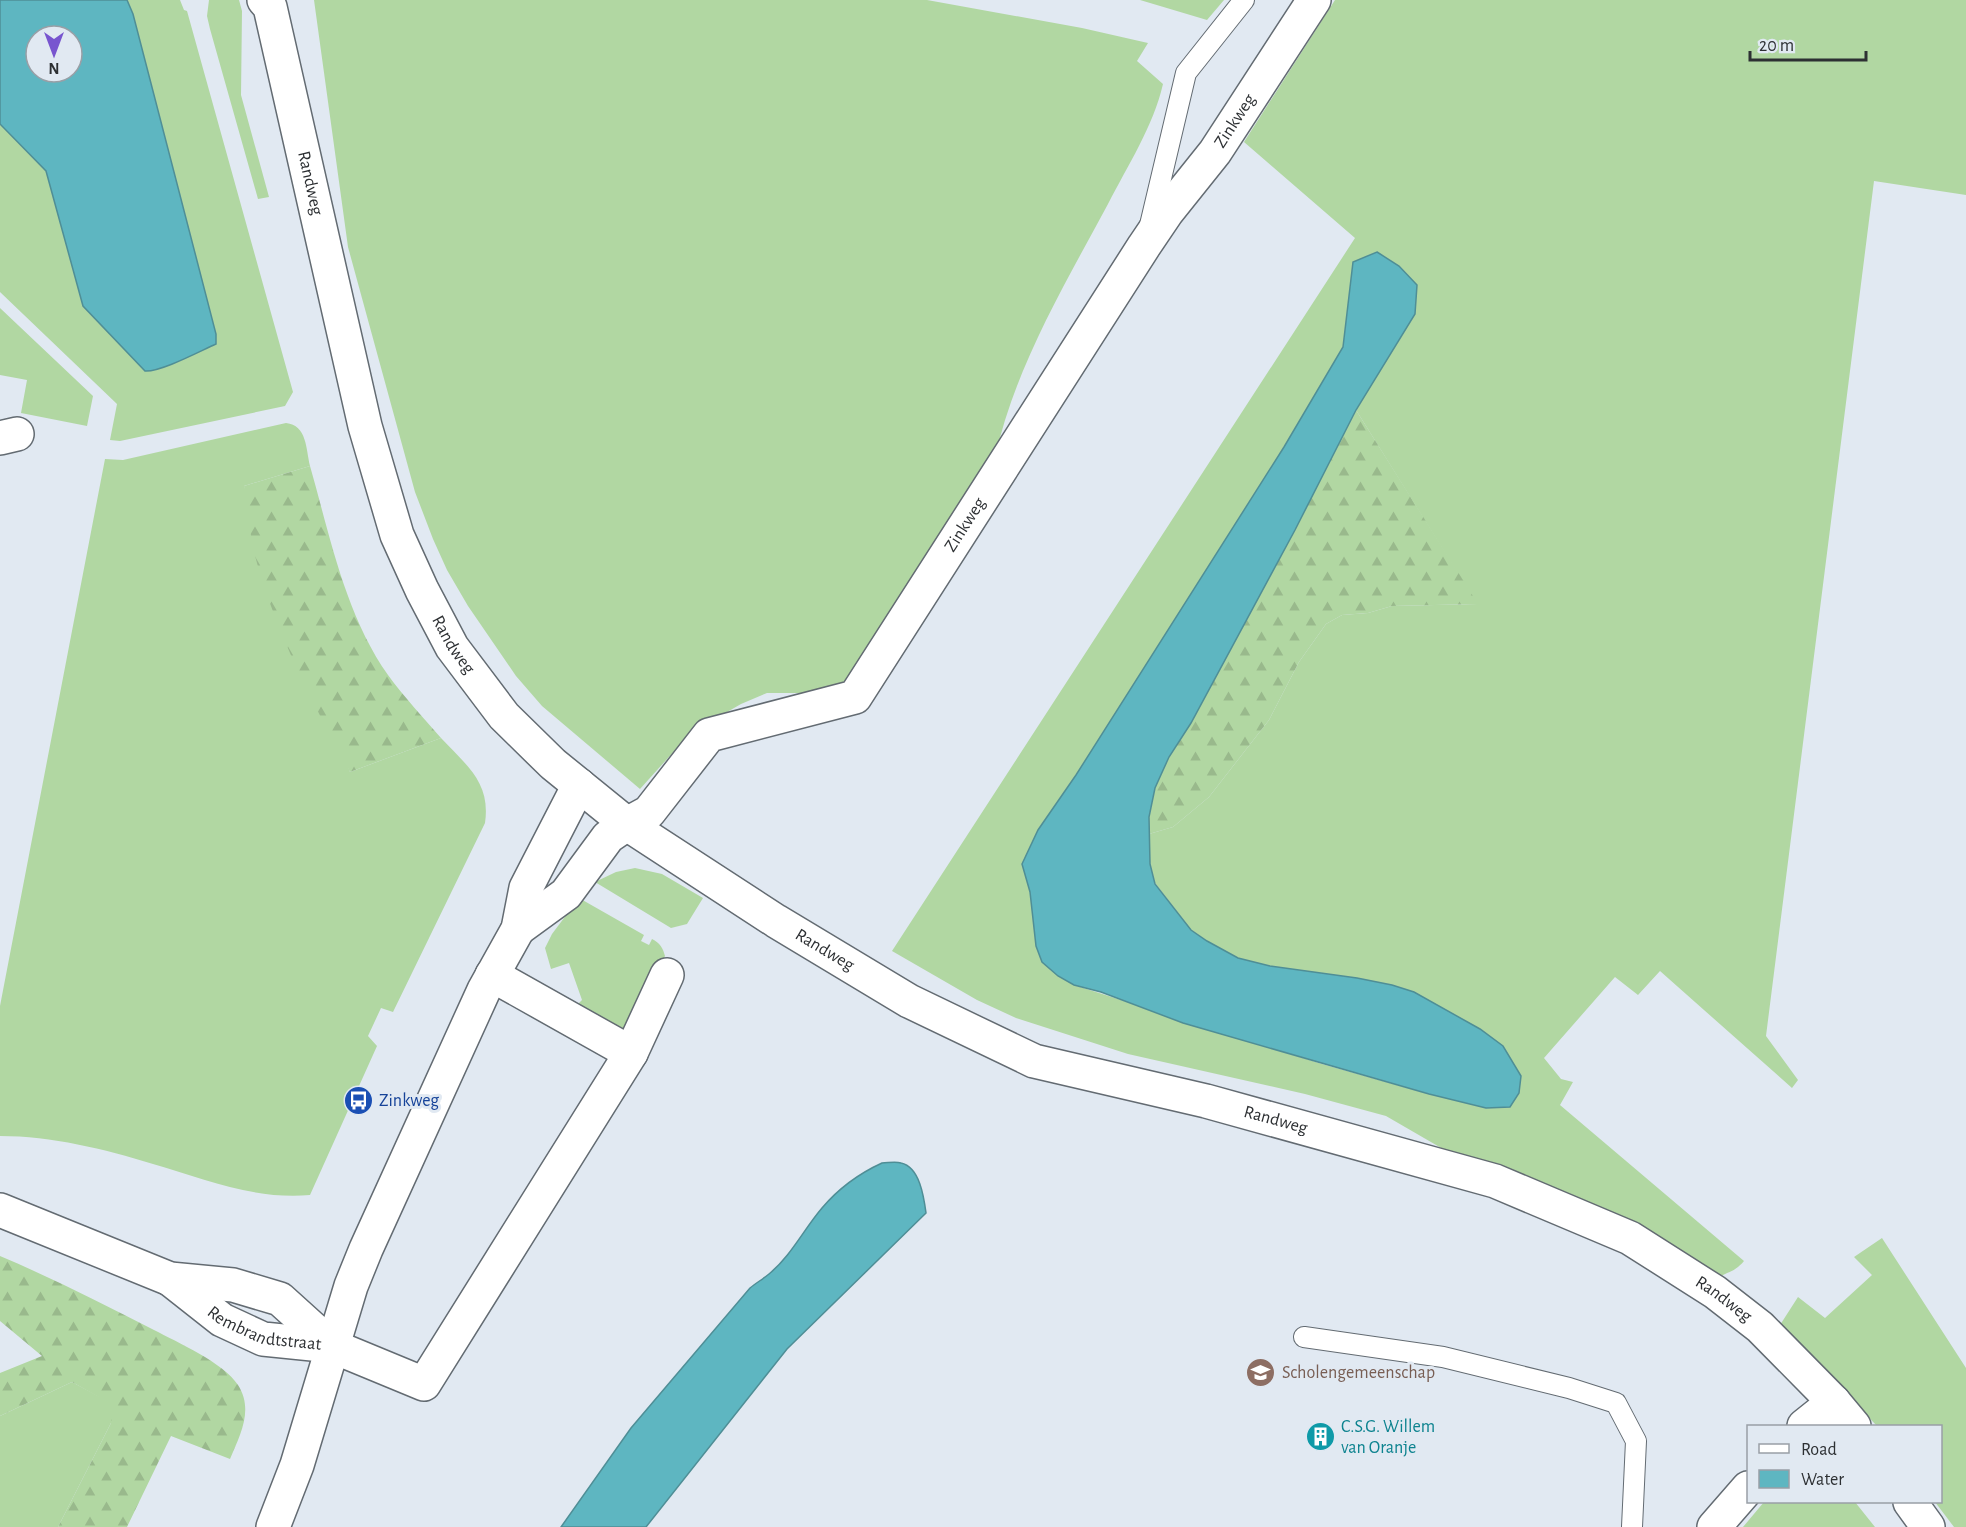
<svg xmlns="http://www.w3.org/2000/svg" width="1966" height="1527" font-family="'Alegreya Sans',sans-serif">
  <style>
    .grass { fill: #b1d7a2; fill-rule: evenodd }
    .forest { fill: url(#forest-firs) }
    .water { fill: #5eb6c1; stroke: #4f8e96; stroke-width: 1.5; fill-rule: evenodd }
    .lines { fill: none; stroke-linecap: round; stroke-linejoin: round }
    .lane-casing { stroke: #636b72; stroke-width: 22 }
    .street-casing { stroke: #636b72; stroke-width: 36 }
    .secondary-casing { stroke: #636b72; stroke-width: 36 }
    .lane { stroke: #fff; stroke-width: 20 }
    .street { stroke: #fff; stroke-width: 33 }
    .secondary { stroke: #fff; stroke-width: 33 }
    .labels { text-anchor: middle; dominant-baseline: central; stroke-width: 6; stroke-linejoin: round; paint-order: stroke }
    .street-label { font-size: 18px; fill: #2d3033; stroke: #e1e9f2 }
    .transit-label { font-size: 18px; fill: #164399; stroke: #e1e9f2; text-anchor: start }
    .education-label { font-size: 18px; fill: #785e54; stroke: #e1e9f2; text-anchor: start }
    .culture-label { font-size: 18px; fill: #0d838f; stroke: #e1e9f2; text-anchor: start }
  </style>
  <defs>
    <pattern id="forest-firs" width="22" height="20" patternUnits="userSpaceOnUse" patternTransform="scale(1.5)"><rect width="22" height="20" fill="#b1d7a2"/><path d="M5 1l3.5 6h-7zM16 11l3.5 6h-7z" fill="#99b98c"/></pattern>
  </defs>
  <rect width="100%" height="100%" fill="#e1e9f2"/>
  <!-- grass -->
  <path class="grass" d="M127,0H180L184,10L187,11L293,392L285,406L120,441L110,440L117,404L0,292V124L46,171L51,184L216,334L133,14Z
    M209,0H239L242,11L241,95L269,197L258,199L210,29L207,16Z
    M314,0H927L1082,28L1148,43L1137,61L1163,84C1153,127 1128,165 1108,204C1064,286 1015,367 995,458L842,698L802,693H767L741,704L708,723L677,748L640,789L542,706L516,676L468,606L447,570L433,539L415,492L348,247Z
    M1140,0H1224L1207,20Z
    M1335,0H1966V195L1874,181L1766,1036L1798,1080L1792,1088L1660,971L1638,995L1615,977L1544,1058L1561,1079L1573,1082L1560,1105L1744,1261C1733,1274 1728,1270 1716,1280L1602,1209L1538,1181L1443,1149L1386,1116L1305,1094L1128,1054L1016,1018L977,1000L892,951L1355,238L1244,142ZM1377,252L1399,266L1415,313L1356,410L1477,604L1392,606L1368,613L1342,615L1326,624L1299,662L1269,720L1209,797L1173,827L1149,834L1150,864L1155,883L1191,930L1207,941L1238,958L1270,966L1357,978L1392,985L1510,1107L1486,1108L1429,1094L1322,1064L1074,985L1042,962L1036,946L1030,892L1038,830L1076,775L1284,447L1343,347L1353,262Z
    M0,308L93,396L87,426L21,413L27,380L0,375Z
    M286,423C307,425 306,449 310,466L244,486L350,772L441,738C466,765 491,782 485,823L393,1012L381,1008L368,1036L377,1046L310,1195C255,1200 204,1179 153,1164C104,1149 52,1136 0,1136V1006L105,459L123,460Z
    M635,868L662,874L703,898L687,924L671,928L595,882L616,872Z
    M579,898L644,935L641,941L649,945L652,939C660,943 663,948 665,956L629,1029L622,1032L574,1008L582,1000L569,963L551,969L545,948L552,934Z
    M1882,1238L1966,1368V1527H1954L1935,1502H1940V1426H1877L1780,1325L1798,1297L1825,1318L1872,1275L1854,1257Z
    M72,1382L111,1403V1423L58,1527H0V1416Z
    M1764,1502H1855L1875,1527H1743Z"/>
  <!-- forest -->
  <path class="forest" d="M1356,410L1478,604L1392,606L1368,613L1342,615L1326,624L1299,662L1269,720L1209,797L1173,827L1149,834V818L1155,788L1169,757L1191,723L1295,530Z
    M310,466C330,536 345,614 388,675C404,697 423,717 441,738L350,772C314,705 278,637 257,563C250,539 248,512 244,486Z
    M0,1256C52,1278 103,1304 154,1330C177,1342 224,1363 238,1385C254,1410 240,1435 230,1459L171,1436L127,1527H58L111,1423V1404L72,1382L0,1416V1373L42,1356L0,1321Z"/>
  <!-- water -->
  <path class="water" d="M0,0H127L133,14L216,334V344C200,351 161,372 145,371L83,306L46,171L0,124ZM36,36H72V72H36Z
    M1377,252L1399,266L1417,285L1415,314L1356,410L1295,530L1191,723L1169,757L1155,788L1149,817L1150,864L1155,884L1191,930L1207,941L1238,958L1270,966L1357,978L1392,985L1414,992L1480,1029L1503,1046L1521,1076L1519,1093L1510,1107L1486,1108L1429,1094L1183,1023L1101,992L1074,985L1058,976L1042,962L1036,946L1030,892L1022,864L1038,830L1076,775L1284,447L1343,347L1353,262Z
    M882,1163C888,1163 895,1161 901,1163C920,1167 924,1198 926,1213L787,1349L646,1527H561L631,1428L750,1288C756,1283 763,1279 769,1274C791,1256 804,1229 822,1208C839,1188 858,1174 882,1163Z"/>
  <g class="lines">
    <defs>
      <path id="lane" d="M1150,225L1186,73L1244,0
        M1304,1337L1443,1357L1569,1388L1616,1403L1636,1441L1632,1527"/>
      <g id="street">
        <path d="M0,438L17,434"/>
        <path id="s1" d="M627,824L649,812L709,735L855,697L1144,246L1167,212L1215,152L1314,0"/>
        <path d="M492,975L631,1053"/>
        <path d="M332,1346L424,1384L631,1053L667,975"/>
        <path d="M1804,1426L1834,1402"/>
        <path d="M1714,1527L1748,1488"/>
      </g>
      <g id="secondary">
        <path id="s2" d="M264,0L270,7L365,426L397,535L422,590L452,647L504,716L553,764L627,824L776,921L909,1001L1034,1061L1206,1101L1495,1181L1630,1238L1715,1292L1760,1327L1834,1402L1854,1426"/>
        <path d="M518,929L566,894L608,837L627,824"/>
        <path d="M0,1210L170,1279L233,1285L280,1299L332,1346"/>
        <path id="s3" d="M170,1279L222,1320L263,1339L332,1346"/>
        <path d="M1910,1502L1928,1527"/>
        <path d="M273,1527L297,1465L351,1286L366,1249L484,990L518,929L526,888L579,785"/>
      </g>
    </defs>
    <!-- lane casing -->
    <use href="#lane" class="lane-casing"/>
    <!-- street casing -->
    <use href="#street" class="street-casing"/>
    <!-- secondary casing -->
    <use href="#secondary" class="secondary-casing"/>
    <!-- lane -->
    <use href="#lane" class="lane"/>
    <!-- street -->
    <use href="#street" class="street"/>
    <!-- secondary -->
    <use href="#secondary" class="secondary"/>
  </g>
  <!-- icons -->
  <defs>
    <symbol id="bus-disc" viewBox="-11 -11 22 22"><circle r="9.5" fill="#1a4fb4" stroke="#e1e9f2"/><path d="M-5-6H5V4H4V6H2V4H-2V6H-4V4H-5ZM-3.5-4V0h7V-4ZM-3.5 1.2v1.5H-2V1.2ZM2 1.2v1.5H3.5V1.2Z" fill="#fff"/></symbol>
    <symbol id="school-disc" viewBox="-11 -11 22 22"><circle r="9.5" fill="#8d6e63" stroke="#e1e9f2"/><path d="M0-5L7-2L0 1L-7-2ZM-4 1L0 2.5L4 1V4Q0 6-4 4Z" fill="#fff"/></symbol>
    <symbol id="building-disc" viewBox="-11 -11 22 22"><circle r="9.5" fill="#0f9aa8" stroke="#e1e9f2"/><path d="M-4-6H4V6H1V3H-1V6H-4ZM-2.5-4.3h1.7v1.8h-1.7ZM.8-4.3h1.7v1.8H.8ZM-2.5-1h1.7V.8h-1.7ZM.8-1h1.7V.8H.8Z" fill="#fff"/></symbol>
  </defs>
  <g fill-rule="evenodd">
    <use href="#bus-disc" x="342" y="1084" width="33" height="33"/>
    <use href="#school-disc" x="1244" y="1356" width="33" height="33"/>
    <use href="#building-disc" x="1304" y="1420" width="33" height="33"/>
  </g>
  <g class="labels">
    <!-- street labels -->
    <g class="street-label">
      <text stroke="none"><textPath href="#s1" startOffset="964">Zinkweg</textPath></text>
      <text stroke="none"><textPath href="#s2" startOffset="190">Randweg</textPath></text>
      <text stroke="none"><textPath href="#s1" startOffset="478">Zinkweg</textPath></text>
      <text stroke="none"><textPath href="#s2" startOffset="676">Randweg</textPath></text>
      <text stroke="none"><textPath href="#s2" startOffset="1162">Randweg</textPath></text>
      <text stroke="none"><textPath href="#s2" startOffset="1648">Randweg</textPath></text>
      <text stroke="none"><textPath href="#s2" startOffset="2134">Randweg</textPath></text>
      <text stroke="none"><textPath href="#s3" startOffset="110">Rembrandtstraat</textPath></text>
    </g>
    <!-- transit labels -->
    <g class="transit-label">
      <text x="379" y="1101">Zinkweg</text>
    </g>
    <!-- education labels -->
    <g class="education-label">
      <text x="1282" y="1373">Scholengemeenschap</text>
    </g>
    <!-- culture labels -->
    <g class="culture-label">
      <text x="1341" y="1427">C.S.G. Willem<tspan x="1341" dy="21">van Oranje</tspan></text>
    </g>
  </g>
  <!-- legend -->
  <rect x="1747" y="1425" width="195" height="78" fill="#e1e9f2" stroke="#999fa6" stroke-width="1.5"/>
  <rect x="1759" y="1444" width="30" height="9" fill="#ffffff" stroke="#999fa6" stroke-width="1.5"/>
  <text x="1801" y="1455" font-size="18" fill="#2d3033">Road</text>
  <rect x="1759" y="1470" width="30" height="18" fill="#5eb6c1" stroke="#999fa6" stroke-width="1.5"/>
  <text x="1801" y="1485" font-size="18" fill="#2d3033">Water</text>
  <!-- north arrow -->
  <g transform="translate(54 54) rotate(180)"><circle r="28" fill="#e1e9f2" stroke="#999fa6" stroke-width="1.5"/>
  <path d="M0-4.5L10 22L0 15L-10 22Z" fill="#7855cf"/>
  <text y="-9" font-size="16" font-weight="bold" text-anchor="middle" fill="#2d3033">N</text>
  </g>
  <!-- scale -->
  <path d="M1750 51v9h116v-9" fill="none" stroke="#2d3033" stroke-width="3"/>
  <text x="1759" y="51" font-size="18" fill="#2d3033" stroke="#e1e9f2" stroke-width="4.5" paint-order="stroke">20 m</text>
</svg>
